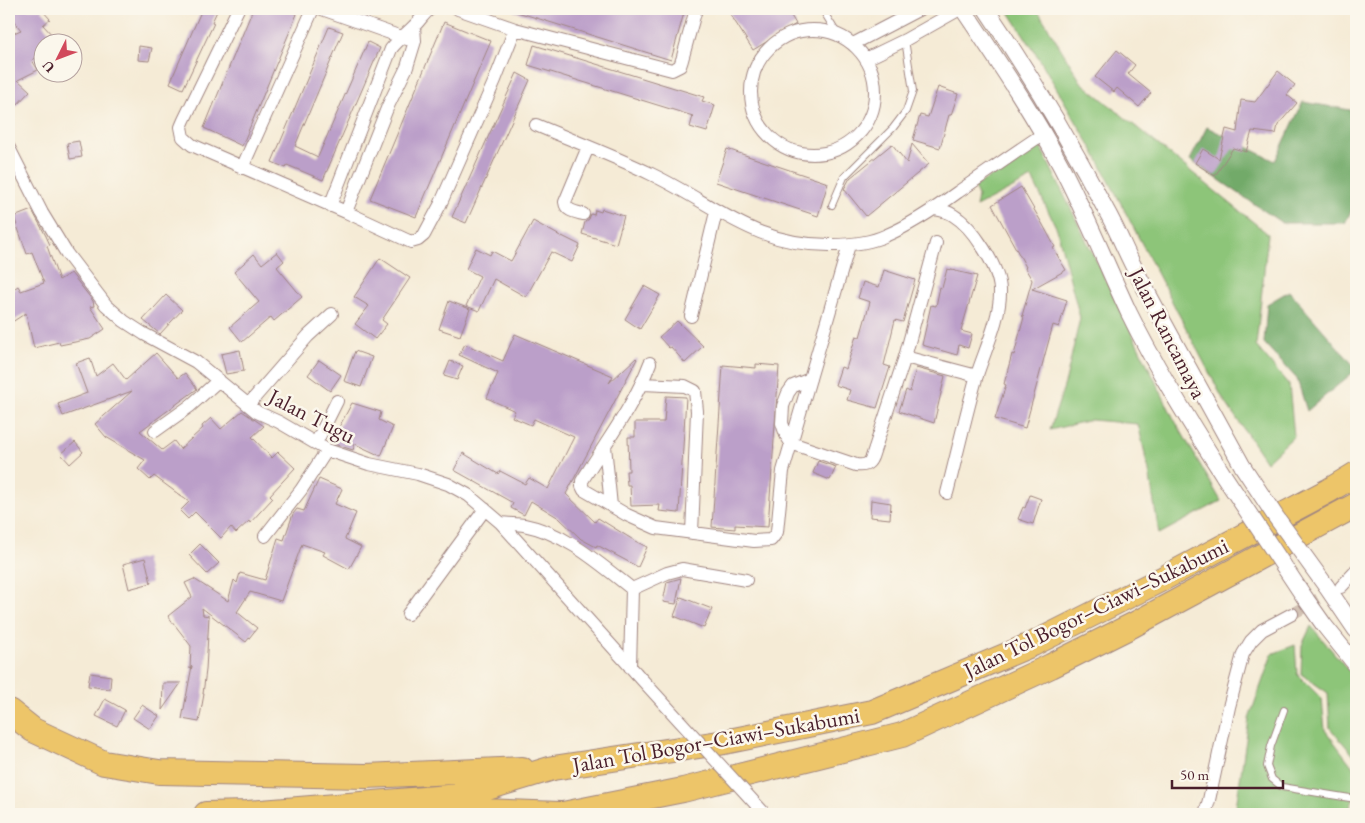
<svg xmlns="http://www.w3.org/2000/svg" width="1365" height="823" font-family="'EB Garamond',serif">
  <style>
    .green { fill: #8dc579; stroke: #6c7252 }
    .forest { fill: #72aa69; stroke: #5e644a }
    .building { fill: #bb9fc9 }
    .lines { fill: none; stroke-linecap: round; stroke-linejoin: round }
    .minor-tunnel { stroke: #d3c2b4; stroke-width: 12; stroke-dasharray: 12 6; stroke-linecap: butt }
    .service-casing { stroke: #a08580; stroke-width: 8 }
    .minor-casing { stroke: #a08580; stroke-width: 14 }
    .tertiary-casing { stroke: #a08580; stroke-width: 18 }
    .motorway-casing { stroke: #a08580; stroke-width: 26 }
    .service { stroke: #fff; stroke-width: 6 }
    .minor { stroke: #fff; stroke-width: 12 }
    .tertiary { stroke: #fff; stroke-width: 16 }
    .motorway { stroke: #edc569; stroke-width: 24 }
    .minor-bridge-casing { stroke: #a08580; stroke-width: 14; stroke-linecap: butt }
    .tertiary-bridge-casing { stroke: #a08580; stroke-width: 18; stroke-linecap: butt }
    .minor-bridge { stroke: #fff; stroke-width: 12 }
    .tertiary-bridge { stroke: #fff; stroke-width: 16 }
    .labels { text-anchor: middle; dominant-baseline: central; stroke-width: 5; stroke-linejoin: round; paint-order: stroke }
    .street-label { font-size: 22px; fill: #4a1f2b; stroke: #fbf7ec }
  </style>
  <rect width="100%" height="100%" fill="#fbf7ec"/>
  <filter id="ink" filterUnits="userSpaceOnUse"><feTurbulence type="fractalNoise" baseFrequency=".02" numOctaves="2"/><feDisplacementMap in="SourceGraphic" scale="10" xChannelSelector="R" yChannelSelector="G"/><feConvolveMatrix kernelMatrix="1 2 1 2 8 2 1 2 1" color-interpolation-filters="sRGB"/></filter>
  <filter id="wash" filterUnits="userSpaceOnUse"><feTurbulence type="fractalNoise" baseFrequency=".0096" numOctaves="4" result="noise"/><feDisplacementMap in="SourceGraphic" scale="20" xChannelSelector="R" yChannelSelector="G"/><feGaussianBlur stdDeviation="1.12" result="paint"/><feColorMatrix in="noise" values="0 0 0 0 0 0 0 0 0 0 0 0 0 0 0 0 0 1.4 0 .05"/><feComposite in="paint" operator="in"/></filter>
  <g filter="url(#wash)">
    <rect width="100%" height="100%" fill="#f5ebd6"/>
    <!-- green -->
    <path class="green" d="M1007,9H1037L1081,82L1268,234L1256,346L1289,385L1294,436L1266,462L1222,397L1094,152L1040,60Z
      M1040,146L1174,419L1221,501L1159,534L1149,471L1138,424L1091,420L1050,430L1066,380L1080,318L1057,229L1032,178L976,207L978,196L974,187Z
      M1311,626L1356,679V758L1330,728L1328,693L1301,674L1302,645Z
      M1295,645L1297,674L1322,699L1325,730L1356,771V794L1347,814H1235L1249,719L1272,654Z"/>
    <!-- forest -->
    <path class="forest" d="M1303,102L1356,111V202L1345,223H1282L1190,160L1207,127L1275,161Z
      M1289,291L1356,368V370L1307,411L1297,379L1264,343L1267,304Z"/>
    <g id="blocks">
      <!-- building -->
      <path class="building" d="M9,9H41L50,19L43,25L54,37L47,42H42V47L39,50L41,55L32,60L38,70L18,80L30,91L15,107L9,101V35L21,30L9,15Z
        M202,9H218L212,22L214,23L183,89L170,83Z
        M253,9H284L297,14L242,146L204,128Z
        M514,9H685L671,60L514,11Z
        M727,9H787L796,24L753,50Z
        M444,22L491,41L416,217L370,199Z
        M329,27L343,32L295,146L318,157L368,42L380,48L323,180L287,165L286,168L272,162Z
        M534,45L704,97L702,101L715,105L707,132L690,127L693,116L528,65Z
        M139,46L152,48L149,61L138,60Z
        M1117,50L1135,65L1128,74L1151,93L1139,107L1117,88L1114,92L1095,77Z
        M1278,71L1295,85L1287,95L1297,103L1278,125L1276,134L1252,131L1246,152L1233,148L1215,176L1195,163L1203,149L1219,159L1226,129L1237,132L1241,100L1255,102Z
        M517,73L530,80L466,223L452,217Z
        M938,87L958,94L951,115H949L940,148L913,140L920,115L928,117Z
        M79,141L82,157L70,159L67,143Z
        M892,144L907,163L912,144L929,164L866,216L844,189L850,178Z
        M727,149L828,183L818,216L716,182Z
        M1021,187L1043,225L1055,247L1053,248L1066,270L1032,289L1067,300L1059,327L1053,325L1025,428L995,419L1006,385L1004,384L1012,354L1014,355L1024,317L1022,316L1032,280L1025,268L1026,267L992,205Z
        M602,209L624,216L616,244L582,234L585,222L589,219L591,214L594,215L595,210L601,212Z
        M32,210L46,236L50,245L47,246L59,280L71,273L93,301L94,306L90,307L105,329L90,339L60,345L59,342L34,348L26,313L9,324V292L18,286L21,291L44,283L32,252L27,254L14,217Z
        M533,221L562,237V236L580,245L572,262L551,252L526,297L494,279L479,311L466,306L480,276L466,269L476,248L490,255L492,251L511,261Z
        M277,252L284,261L277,267L302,297L274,321L271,317L242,342L230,327L259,302L234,272L254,254L262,264Z
        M380,258L410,278L382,320L387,324L375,339L355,324L369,306L354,297Z
        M947,269L977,276L961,331L972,334L968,348L959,345L957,355L922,345L931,305L936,306L940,287L942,288Z
        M884,270L915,280L903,322L895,320L884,365L890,367L877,408L847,400L850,390L835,385L841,367L846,369L856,336L860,337L870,302L858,298L863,282L879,287Z
        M644,286L660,295L640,329L625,319Z
        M166,295L182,310L160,334L143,320Z
        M449,301L470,309L460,336L439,329Z
        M677,321L703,346L685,363L671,347L669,348L659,337Z
        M515,334L613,376L609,383L636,358L637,359L566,494L595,522L598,518L635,541L647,547L638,567L597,545L596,547L581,539L559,518L531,501L524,515L511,508L513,503L454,470L463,453L498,474L500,471L525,484L529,478L548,489L574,437L534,419L531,425L512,417L515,411L487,398L498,373L459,355L465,344L503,361Z
        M240,350L244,371L226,374L221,354Z
        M355,351L372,357L361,387L344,381Z
        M156,353L178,378L185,373L197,389L140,431L162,450L174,441L180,449L203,428L202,426L211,418L221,429L242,411L264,426L252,437L272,458L278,452L295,468L270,495L273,498L260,512L250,523L249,521L236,533L231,527L221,538L195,512L188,519L180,511L189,502L154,476L150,480L138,469L145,460L106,437L95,424L132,391L63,416L58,404L87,393L76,363L90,358L96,376L113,363L126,380Z
        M319,360L341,375L330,391L308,375Z
        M450,361L463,366L457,380L444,376Z
        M756,364L779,366L768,527L735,525V529L712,527L723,365L756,368Z
        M916,368L945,376L934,423L899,411L906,390L910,392Z
        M666,396L686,397L679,513L659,511L660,505L631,506L630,485H627L626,471H629L628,437H635V422H664Z
        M352,403L381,412L379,420L393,427L381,456L355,444L353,450L331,443L335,428L338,429Z
        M75,442L83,452L70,464L61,454Z
        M818,461L836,467L830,480L813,473Z
        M319,479L342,489L335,504L356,513L345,539L361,547L349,569L323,555L325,552L302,544L281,601L250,592L237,612L257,628L246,642L202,608L203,615L209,616L206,670L203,694H204L199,722L182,719L192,666L190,669L191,646L168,616L192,597L185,583L194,579L228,601L234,580L237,583L240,573L265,580L278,538L284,540L293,514L297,509L304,511Z
        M1030,495L1041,499L1033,524L1018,519L1023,507L1025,508Z
        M871,500L891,503L890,519L870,517Z
        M200,544L219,563L207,574L189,555Z
        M145,558L151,583L129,589L123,564Z
        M681,578L676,604L663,602L667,582Z
        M681,597L712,609L704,628L674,616Z
        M90,673L111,676L110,689L88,686Z
        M163,683H181L162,710Z
        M105,699L125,710L117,726L96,716Z
        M142,705L159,716L150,729L133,718Z"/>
    </g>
  </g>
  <g filter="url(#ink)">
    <use href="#blocks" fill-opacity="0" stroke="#a08580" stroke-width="1"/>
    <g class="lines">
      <!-- minor-tunnel -->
      <path class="minor-tunnel" d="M1292,614L1338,588"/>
      <defs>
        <path id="service" d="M822,9L838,35
          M832,205L844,177L893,128L906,111L913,91L905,40
          M1284,710L1271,746L1267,766L1272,779L1282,787L1356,799"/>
        <path id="minor" d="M238,9L184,120L181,127L183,137L192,145L201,149L346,212L411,242L418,240L424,235L440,205L495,80L515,29
          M322,9L407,39
          M458,9L515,29L672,70L680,66L682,60L696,9
          M751 92a62 62 0 1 1 124 0a62 62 0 1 1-124 0Z
          M853,44L920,9
          M866,59L905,40L960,9
          M536,125C574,141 614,156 651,174C716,205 754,246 832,245C850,245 870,243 887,235C913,224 936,208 958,192C986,173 1014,153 1043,134
          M9,148L42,213L67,254L106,305L124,321L144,334L196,362L257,412L279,422L327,450L369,464L418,474L448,484L468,495L501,523L636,673
          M242,168L313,9
          M330,206L391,49C398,40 406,34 414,26C420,21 423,14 430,9
          M935,209C941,210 947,211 953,215C973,227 999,267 1000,290C1001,317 985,350 977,375C966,414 957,454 947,493
          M346,212L388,106L407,67L415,41L414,26
          M583,214C575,212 566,211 565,202L588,147
          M691,316L716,212
          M905,357L977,376
          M650,363C634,406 606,442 582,481V486L584,490L627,515L656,528L754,541L771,540L777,532L783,471L849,245
          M810,379L793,386L788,393L783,406L782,423L786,435L791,443L856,465C864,466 869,465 872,457L905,357L936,243
          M643,384L685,386L695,391L697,411L692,533
          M248,405L308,336L332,314
          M155,431L190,406L219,380
          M316,443L337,401
          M605,446L611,506
          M501,523C509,524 517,524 524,525C566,533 600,564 632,589
          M265,536L301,490L327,450
          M1341,587L1356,571
          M408,614L485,509
          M630,667L632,589L667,573L682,569L746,580
          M1205,814L1209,800L1229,707L1243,654L1251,641L1262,630L1292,614"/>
        <path id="tertiary" d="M963,9C997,60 1032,111 1061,166C1086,214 1106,264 1129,313C1157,370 1190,423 1224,476
          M986,9C1030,74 1070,141 1106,210C1118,231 1126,253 1138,275C1172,339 1208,403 1243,467
          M1326,586L1356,630
          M1305,598L1324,625L1356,665"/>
        <path id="motorway" d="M9,711L33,730L104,763L159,772L366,776L522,769
          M440,812L460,810L560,814
          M206,814L247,813L461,796L553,768L719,743L872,712L1033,644L1164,578L1328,491L1356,474
          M563,814L683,790L902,735L1051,666L1133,625L1356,505"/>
      </defs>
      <!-- service casing -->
      <use href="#service" class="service-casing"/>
      <!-- minor casing -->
      <use href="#minor" class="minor-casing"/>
      <!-- tertiary casing -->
      <use href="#tertiary" class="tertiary-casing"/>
      <!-- motorway casing -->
      <use href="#motorway" class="motorway-casing"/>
      <!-- service -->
      <use href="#service" class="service"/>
      <!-- minor -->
      <use href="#minor" class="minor"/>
      <!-- tertiary -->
      <use href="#tertiary" class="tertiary"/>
      <!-- motorway -->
      <use href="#motorway" class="motorway"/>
      <defs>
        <path id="minor-bridge" d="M636,673L763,812"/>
        <path id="tertiary-bridge" d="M1243,467L1276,517L1326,586
          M1224,476L1305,598"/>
      </defs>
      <!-- minor-bridge casing -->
      <use href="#minor-bridge" class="minor-bridge-casing"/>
      <!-- tertiary-bridge casing -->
      <use href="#tertiary-bridge" class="tertiary-bridge-casing"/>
      <!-- minor-bridge -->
      <use href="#minor-bridge" class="minor-bridge"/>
      <!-- tertiary-bridge -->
      <use href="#tertiary-bridge" class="tertiary-bridge"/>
    </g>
  </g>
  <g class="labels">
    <!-- street labels -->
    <g class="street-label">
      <text transform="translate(1168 333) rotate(63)">Jalan Rancamaya</text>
      <text transform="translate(312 416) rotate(27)">Jalan Tugu</text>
      <text transform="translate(1096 608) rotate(-26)">Jalan Tol Bogor–Ciawi–Sukabumi</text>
      <text transform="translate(716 740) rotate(-10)">Jalan Tol Bogor–Ciawi–Sukabumi</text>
    </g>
  </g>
  <!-- margin -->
  <rect width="1365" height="823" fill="none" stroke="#fbf7ec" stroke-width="30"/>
  <!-- north arrow -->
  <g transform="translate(58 58) rotate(228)"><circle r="24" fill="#fbf7ec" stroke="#b4a19f"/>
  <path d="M0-4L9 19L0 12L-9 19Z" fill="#d1495b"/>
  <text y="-8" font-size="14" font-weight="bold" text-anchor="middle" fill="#4a1f2b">U</text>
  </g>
  <!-- scale -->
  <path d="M1172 780v8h111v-8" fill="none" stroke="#4a1f2b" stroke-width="2.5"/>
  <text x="1180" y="780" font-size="15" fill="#4a1f2b" stroke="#fbf7ec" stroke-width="4" paint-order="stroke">50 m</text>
</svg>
